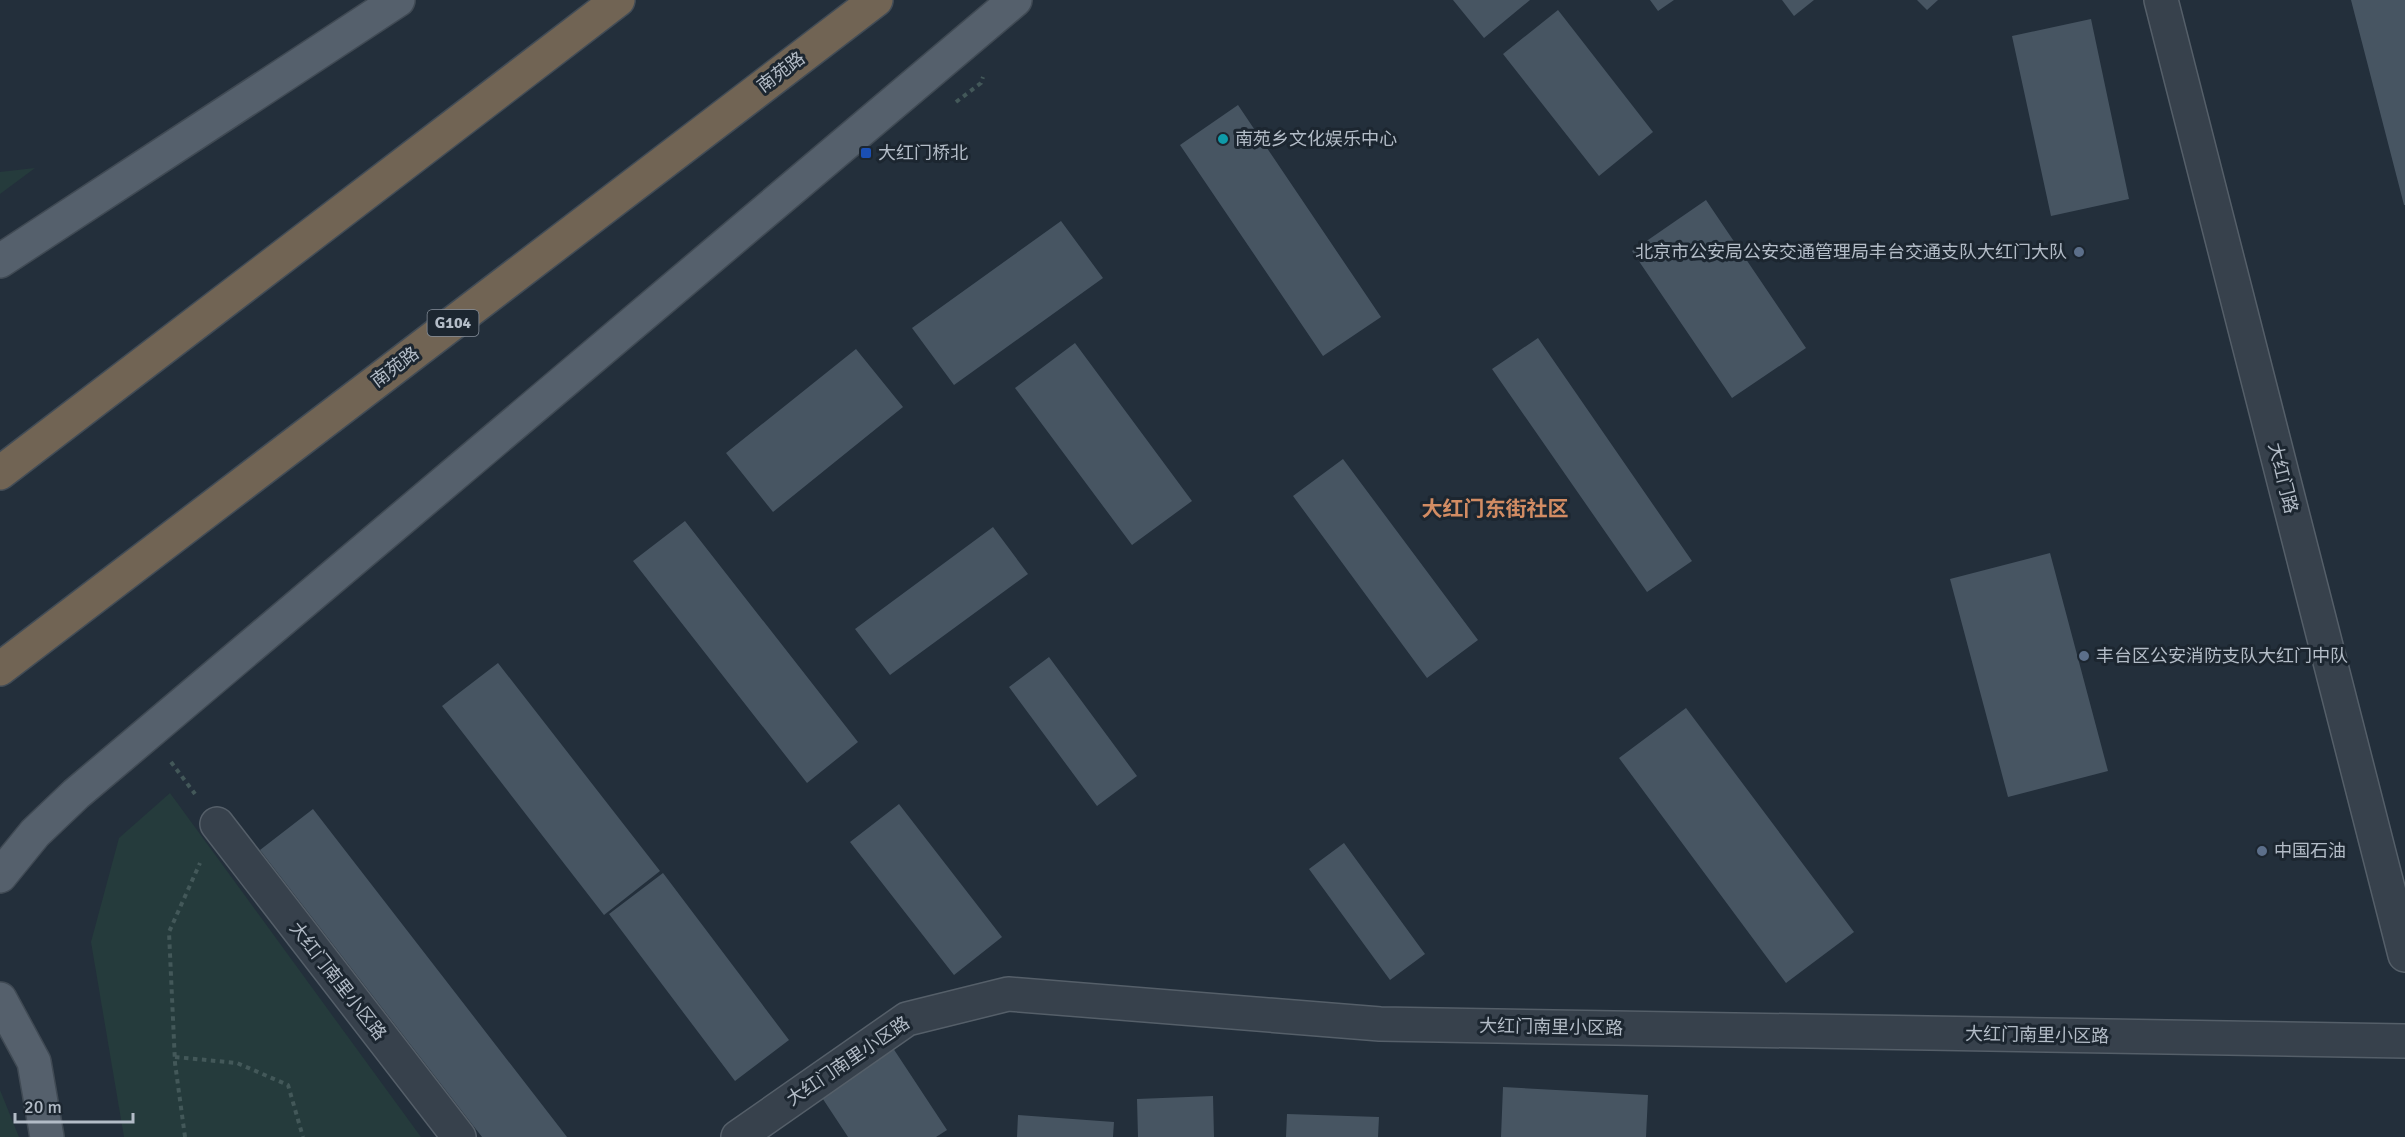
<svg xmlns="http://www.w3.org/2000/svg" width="2405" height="1137" font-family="Signika,'Noto Sans SC',sans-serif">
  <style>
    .green { fill: #253b3c }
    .building { fill: #475562 }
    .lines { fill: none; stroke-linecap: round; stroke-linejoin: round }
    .minor-casing { stroke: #555f69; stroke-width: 36 }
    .major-casing { stroke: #404a54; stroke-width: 36 }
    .highway-casing { stroke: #424c56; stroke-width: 36 }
    .path { stroke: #435859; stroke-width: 4; stroke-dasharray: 4.5 4.5; stroke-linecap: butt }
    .minor { stroke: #37414c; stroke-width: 33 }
    .major { stroke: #55606c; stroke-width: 33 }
    .highway { stroke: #716454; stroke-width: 33 }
    .culture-dot { fill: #0f9aa8; stroke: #1c2630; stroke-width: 2 }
    .transit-dot { fill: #1a4fb4; stroke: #1c2630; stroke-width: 2 }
    .service-dot { fill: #5c6f8a; stroke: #1c2630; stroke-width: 2 }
    .labels { text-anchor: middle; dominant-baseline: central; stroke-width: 6; stroke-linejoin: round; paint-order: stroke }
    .shield { fill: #1c2630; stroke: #868f9a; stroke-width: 1.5 }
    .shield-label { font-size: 16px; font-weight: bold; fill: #b3bcc7 }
    .street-label { font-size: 18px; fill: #b3bcc7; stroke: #1c2630 }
    .poi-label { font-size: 18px; fill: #b3bcc7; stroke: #1c2630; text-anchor: start }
    .quarter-label { font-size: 21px; font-weight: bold; fill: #d28c63; stroke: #1c2630 }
  </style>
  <rect width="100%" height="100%" fill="#232f3b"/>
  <!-- green -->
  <path class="green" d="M35,168L0,194V172Z
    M170,793L421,1137H124L91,942L119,838Z
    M0,1090L19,1137H0Z"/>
  <!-- building -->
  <path class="building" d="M1453,0H1530L1484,38Z
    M1650,0H1674L1658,11Z
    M1782,0H1814L1794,16Z
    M1917,0H1938L1927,10Z
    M2351,0H2405V205H2404Z
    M1558,10L1653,132L1599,176L1503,54Z
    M2091,19L2129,199L2051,216L2012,36Z
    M1238,105L1381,317L1323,356L1180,145Z
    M1706,200L1806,348L1732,398L1632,251Z
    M1061,221L1103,278L954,385L912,328Z
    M1538,338L1692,561L1647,592L1492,369Z
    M1075,343L1192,501L1132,545L1015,388Z
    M856,349L903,407L773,512L726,453Z
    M1343,459L1478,640L1427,678L1293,496Z
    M685,521L858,742L807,783L633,561Z
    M993,527L1028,574L890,675L855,629Z
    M2050,553L2108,771L2008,797L1950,579Z
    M1049,657L1137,776L1097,806L1009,687Z
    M498,663L660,871L604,915L442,706Z
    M1686,708L1854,932L1786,983L1619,758Z
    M899,804L1002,937L954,975L850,842Z
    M313,809L567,1137H482L260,850Z
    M1344,843L1425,954L1390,980L1309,869Z
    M663,873L789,1040L735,1081L609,914Z
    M889,1042L947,1130L936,1137H848L817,1090Z
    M1503,1087L1648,1095L1646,1137H1501Z
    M1213,1096L1214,1137H1138L1137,1099Z
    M1287,1114L1379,1117L1378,1137H1286Z
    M1018,1115L1114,1122L1113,1137H1017Z"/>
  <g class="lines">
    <defs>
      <path id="minor" d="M2161,0L2405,955
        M217,824L459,1137
        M738,1137L907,1019L1008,994L1380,1024L2405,1041"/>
      <path id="major" d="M0,261L398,0
        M0,876L35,833L76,794L1015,0
        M0,999L34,1062L47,1137"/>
      <path id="highway" d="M0,473L618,0
        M0,669L876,0"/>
    </defs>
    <!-- minor casing -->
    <use href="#minor" class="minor-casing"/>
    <!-- major casing -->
    <use href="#major" class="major-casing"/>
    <!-- highway casing -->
    <use href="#highway" class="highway-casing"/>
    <!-- path -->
    <path class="path" d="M956,102L981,83L983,77
      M171,762L195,794
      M175,1057L237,1063L288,1085L303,1137
      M185,1137L175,1063L169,932L200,863"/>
    <!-- minor -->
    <use href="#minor" class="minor"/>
    <!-- major -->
    <use href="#major" class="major"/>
    <!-- highway -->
    <use href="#highway" class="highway"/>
  </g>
  <!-- markers -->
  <circle class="culture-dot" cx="1223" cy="139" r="6"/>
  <rect class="transit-dot" x="860" y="147" width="12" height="12" rx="3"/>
  <g class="service-dot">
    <circle cx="2079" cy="252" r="6"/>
    <circle cx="2084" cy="656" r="6"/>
    <circle cx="2262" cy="851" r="6"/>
  </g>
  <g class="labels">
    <!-- shield labels -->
    <rect class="shield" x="427.5" y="310" width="51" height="26" rx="4.5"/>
    <g class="shield-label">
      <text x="453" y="323">G104</text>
    </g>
    <!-- street labels -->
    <g class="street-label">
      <text transform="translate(781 72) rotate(-37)">南苑路</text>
      <text transform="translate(395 367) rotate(-37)">南苑路</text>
      <text transform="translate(2283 478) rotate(76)">大红门路</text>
      <text transform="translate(338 981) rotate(52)">大红门南里小区路</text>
      <text transform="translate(1551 1027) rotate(1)">大红门南里小区路</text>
      <text transform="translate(2037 1035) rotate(1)">大红门南里小区路</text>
      <text transform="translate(848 1061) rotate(-34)">大红门南里小区路</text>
    </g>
    <!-- poi labels -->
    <g class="poi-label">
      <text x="1235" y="139">南苑乡文化娱乐中心</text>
      <text x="878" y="153">大红门桥北</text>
      <text x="2067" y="252" text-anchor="end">北京市公安局公安交通管理局丰台交通支队大红门大队</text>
      <text x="2096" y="656">丰台区公安消防支队大红门中队</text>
      <text x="2274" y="851">中国石油</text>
    </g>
    <!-- quarter labels -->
    <g class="quarter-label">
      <text x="1495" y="509">大红门东街社区</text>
    </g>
  </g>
  <!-- scale -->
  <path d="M15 1113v9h118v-9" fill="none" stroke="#b3bcc7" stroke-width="3"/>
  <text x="24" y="1113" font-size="18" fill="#b3bcc7" stroke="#1c2630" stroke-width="4.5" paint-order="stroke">20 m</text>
</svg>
